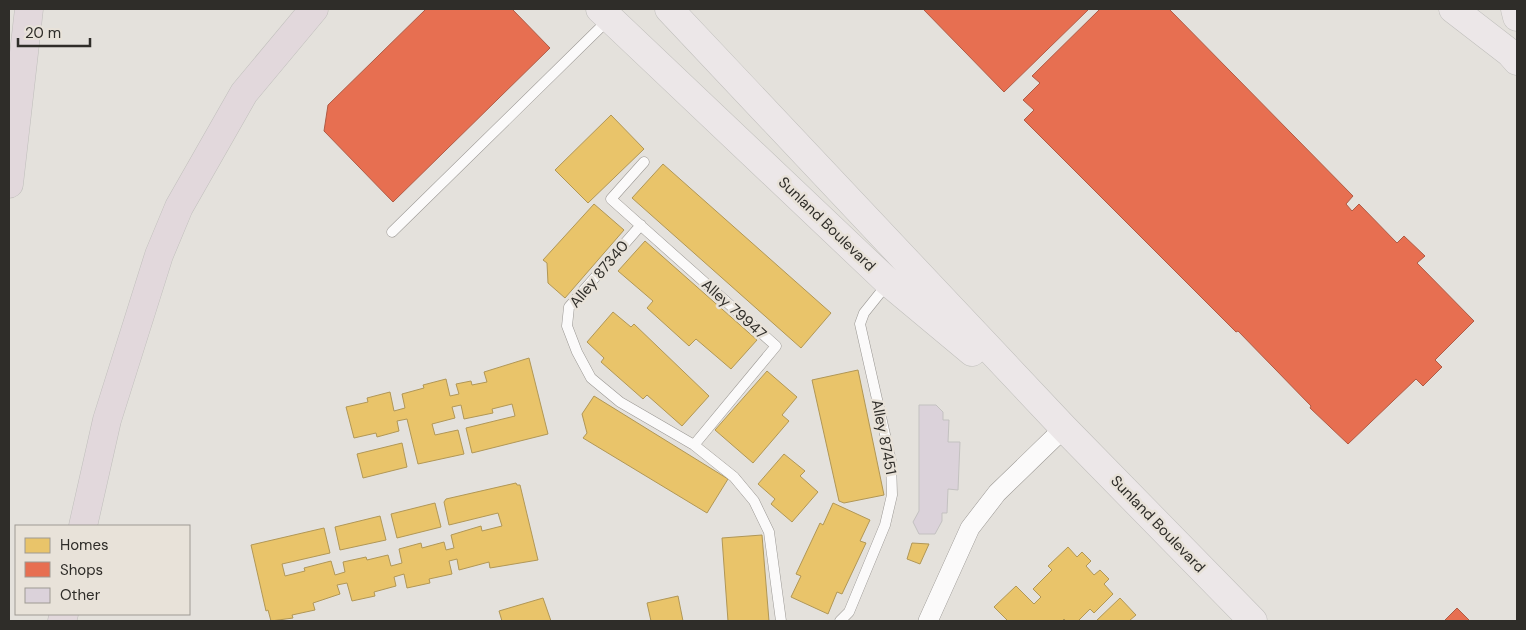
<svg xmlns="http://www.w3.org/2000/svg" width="1526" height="630" font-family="'DM Sans',sans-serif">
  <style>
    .homes { fill: #e9c46a; stroke: #b19756 }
    .shops { fill: #e76f51; stroke: #b05b45 }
    .building { fill: #dbd2da; stroke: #c3c1c0 }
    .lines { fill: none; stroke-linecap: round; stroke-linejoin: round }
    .service-casing { stroke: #9a9793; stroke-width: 11 }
    .minor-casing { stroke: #9a9793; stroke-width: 20 }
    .primary-casing { stroke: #c0bfbc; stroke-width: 29 }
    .motorway-casing { stroke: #c0bfbc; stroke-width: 29 }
    .service { stroke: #fbfafa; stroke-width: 10 }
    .minor { stroke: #fbfafa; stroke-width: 19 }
    .primary { stroke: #ece7e8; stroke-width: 28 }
    .motorway { stroke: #e2d8dc; stroke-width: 28 }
    .labels { text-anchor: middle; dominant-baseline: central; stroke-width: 5; stroke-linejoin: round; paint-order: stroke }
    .street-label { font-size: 15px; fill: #2f2d29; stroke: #e8e2d9 }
  </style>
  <rect width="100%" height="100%" fill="#e4e1dc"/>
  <!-- homes -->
  <path class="homes" d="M611,115L644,149L588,203L555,170Z
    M663,164L831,313L801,348L632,198Z
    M594,204L624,230L565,298L548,283L547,263L543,260Z
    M645,241L757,340L731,369L696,339L689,346L647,308L653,301L618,271Z
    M613,312L631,327L634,324L709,396L682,426L647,395L643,399L601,362L604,358L587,342Z
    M529,358L548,434L472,453L466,428L515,416L512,404L492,409L493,413L464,419L461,405L452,407L455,418L432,424L435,435L458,430L464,454L418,464L407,419L397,421L399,431L377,437L376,433L354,438L346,407L368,402L367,398L390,392L394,411L405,408L402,394L424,388L423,385L446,379L450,396L459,394L456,384L471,381L472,385L487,382L484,372Z
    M858,370L884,495L844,503L839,501L812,380Z
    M767,371L797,397L782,415L789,421L753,463L715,430Z
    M594,396L728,479L707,513L583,438L587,433L582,414Z
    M402,443L407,467L363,478L357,454Z
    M784,454L805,471L800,476L818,492L792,522L771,504L775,499L758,484Z
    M516,483L517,485H520L538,560L490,568L489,562L459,570L457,559L449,561L452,574L429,579L430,583L407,588L404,574L394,577L396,586L374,592L375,596L352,601L347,583L337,585L340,594L313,603L315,610L292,615L293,618L271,621L268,610L266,611L251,545L324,528L330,553L282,564L285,576L305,571L304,568L331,561L335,575L345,572L343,562L366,557L367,560L388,555L391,566L402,563L399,549L421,543L422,548L444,542L446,550L454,548L451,535L481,526L482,531L502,526L498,513L449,525L444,502L446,499Z
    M435,503L441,527L397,538L391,514Z
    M833,503L870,520L860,541L866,543L842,594L837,592L828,614L791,597L801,576L796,574L820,523L823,525Z
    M380,516L386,540L340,550L335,527Z
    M762,535L769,621H728L722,538Z
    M912,543L929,544L920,564L907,559Z
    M1068,547L1077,557L1082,552L1091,561L1086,566L1094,575L1100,570L1109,579L1104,584L1113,594L1094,613L1090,609L1078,621H1066L1064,619L1062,621H1008L994,607L1016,586L1034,604L1041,597L1033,589L1052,570L1048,566Z
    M678,596L683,621H651L647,603Z
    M543,598L551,621H502L499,611Z
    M1120,598L1136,615L1129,621H1096Z"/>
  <!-- shops -->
  <path class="shops" d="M426,9H512L550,48L393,202L324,131L328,105Z
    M923,9H1089L1004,92Z
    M1100,9H1169L1353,196L1346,204L1352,211L1359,204L1397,243L1404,236L1425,256L1417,263L1474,321L1435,360L1442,367L1423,386L1416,379L1348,444L1310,408L1311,406L1238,331L1236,332L1024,120L1034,110L1023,100L1040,83L1032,76Z
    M1457,608L1470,621H1444Z"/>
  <!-- building -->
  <path class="building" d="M919,405H936L943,412V420H949L948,442H960L958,490L948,489L947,513H942V521L935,534H919L913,522L919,511Z"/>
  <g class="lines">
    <defs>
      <path id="service" d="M644,162L611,199L776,346L694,445
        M641,225L569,307L567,326L577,352L591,378L620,402L694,445L734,477L754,501L769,532L781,621
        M392,232L609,19
        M840,621L849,612L885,525L892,495L891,461L860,324L864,313L888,283"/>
      <path id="minor" d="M928,621L970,528L997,493L1064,428"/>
      <path id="primary" d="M600,9L888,282L972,352
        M669,9L1064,428L1253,621
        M1453,9L1510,53L1517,61
        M1515,9L1517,17"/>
      <path id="motorway" d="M9,184L29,9
        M83,526L107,420L159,255L179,207L244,93L314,9
        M62,621L64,614"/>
    </defs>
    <!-- service casing -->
    <use href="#service" class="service-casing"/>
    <!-- minor casing -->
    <use href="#minor" class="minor-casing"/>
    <!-- primary casing -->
    <use href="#primary" class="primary-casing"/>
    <!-- motorway casing -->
    <use href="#motorway" class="motorway-casing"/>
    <!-- service -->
    <use href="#service" class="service"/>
    <!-- minor -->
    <use href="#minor" class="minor"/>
    <!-- primary -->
    <use href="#primary" class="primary"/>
    <!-- motorway -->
    <use href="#motorway" class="motorway"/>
  </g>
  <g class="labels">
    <!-- street labels -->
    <g class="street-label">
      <text transform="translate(827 224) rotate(44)">Sunland Boulevard</text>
      <text transform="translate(599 274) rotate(-50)">Alley 87340</text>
      <text transform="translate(734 309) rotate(42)">Alley 79947</text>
      <text transform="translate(884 437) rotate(79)">Alley 87451</text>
      <text transform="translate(1158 524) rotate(46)">Sunland Boulevard</text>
    </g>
  </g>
  <!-- border -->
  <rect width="1526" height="630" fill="none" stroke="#2f2d29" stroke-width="20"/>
  <!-- legend -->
  <rect x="15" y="525" width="175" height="90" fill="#e8e2d9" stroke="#9e9a93"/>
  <rect x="25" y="538" width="25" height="15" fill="#e9c46a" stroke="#9e9a93"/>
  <text x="60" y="550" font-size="15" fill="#2f2d29">Homes</text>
  <rect x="25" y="562" width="25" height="15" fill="#e76f51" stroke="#9e9a93"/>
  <text x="60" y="575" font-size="15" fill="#2f2d29">Shops</text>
  <rect x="25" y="588" width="25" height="15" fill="#dbd2da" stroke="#9e9a93"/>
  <text x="60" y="600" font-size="15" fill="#2f2d29">Other</text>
  <!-- scale -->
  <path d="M18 38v8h72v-8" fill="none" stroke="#2f2d29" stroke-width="2.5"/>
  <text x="25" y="38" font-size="15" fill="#2f2d29" stroke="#e8e2d9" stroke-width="4" paint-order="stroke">20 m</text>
</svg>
